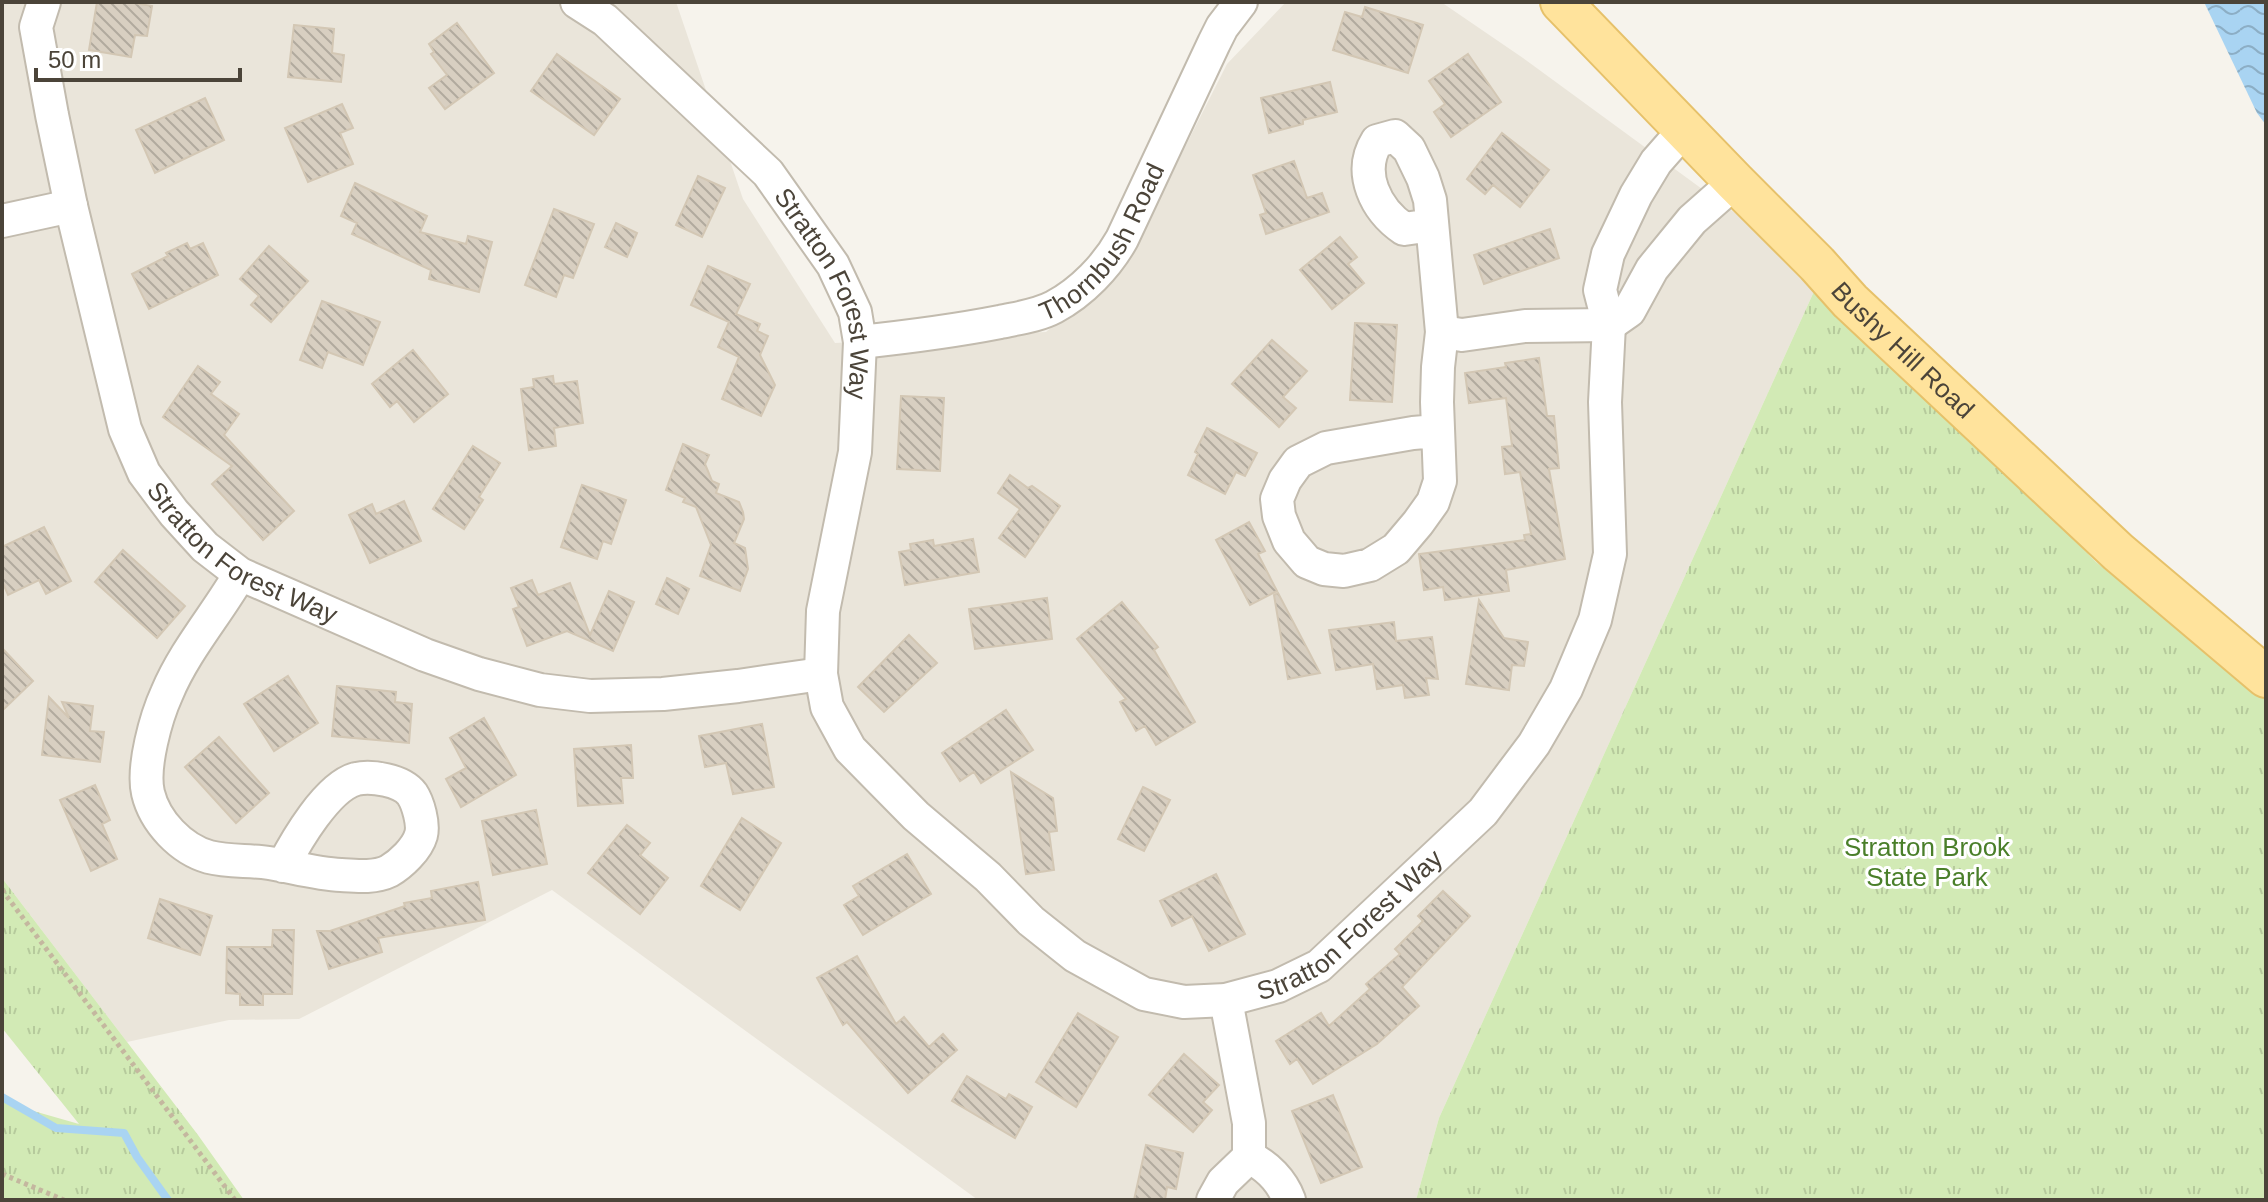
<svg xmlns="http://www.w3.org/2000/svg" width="2268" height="1202" font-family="Arial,sans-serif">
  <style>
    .residential { fill: #eae5da }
    .grass { fill: url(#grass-tufts) }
    .water { fill: url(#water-waves) }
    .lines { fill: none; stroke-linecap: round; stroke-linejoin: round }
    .stream { stroke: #a9d4f2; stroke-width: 8 }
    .building { fill: url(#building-back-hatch); stroke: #d3c7b4; stroke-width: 2 }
    .minor-casing { stroke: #c2bbae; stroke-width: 36 }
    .major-casing { stroke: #e6c16a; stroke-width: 44 }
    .path { stroke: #c4b79f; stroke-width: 5; stroke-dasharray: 4 4; stroke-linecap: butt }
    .minor { stroke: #fff; stroke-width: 32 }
    .major { stroke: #ffe39c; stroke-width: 40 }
    .labels { text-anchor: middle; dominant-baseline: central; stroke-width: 6; stroke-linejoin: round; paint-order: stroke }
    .street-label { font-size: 26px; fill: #4b4439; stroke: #fff }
    .park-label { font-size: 26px; fill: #4a7f2a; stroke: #fff }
  </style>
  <defs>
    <pattern id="grass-tufts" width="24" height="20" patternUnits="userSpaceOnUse" patternTransform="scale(2)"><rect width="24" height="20" fill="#d2eab5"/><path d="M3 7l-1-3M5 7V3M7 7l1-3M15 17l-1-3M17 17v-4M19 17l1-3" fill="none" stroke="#b6ca9c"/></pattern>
    <pattern id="water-waves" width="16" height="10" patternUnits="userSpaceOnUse" patternTransform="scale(2)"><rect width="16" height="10" fill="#a9d4f2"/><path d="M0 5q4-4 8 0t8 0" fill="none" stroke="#8caec5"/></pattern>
    <pattern id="building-back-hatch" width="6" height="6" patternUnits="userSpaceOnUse" patternTransform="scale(2)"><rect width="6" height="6" fill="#d8cfc1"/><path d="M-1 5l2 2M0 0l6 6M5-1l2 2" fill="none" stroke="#b1aa9e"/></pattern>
  </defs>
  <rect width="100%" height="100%" fill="#f6f3ec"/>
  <!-- residential -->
  <path class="residential" d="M2,2H676L743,199L835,343L1046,332L1126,264L1227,64L1286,2H1441L1523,58L1821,276L1439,1118L1416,1200H978L552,890L299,1019L229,1020L127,1042L2,878Z"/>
  <!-- grass -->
  <path class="grass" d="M1821,276L1837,298L2096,562L2182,631L2266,688V1200H1416L1439,1118Z
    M2,878L198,1135L244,1200H2V1102L79,1124L2,1028Z"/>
  <!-- water -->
  <path class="water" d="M2204,2H2266V125L2257,113Z"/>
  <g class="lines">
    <!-- stream -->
    <path class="stream" d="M2,1097L56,1128L124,1133L137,1157L168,1200"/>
  </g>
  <!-- building -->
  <path class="building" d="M97,2H129L152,6L147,36L135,35L131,57L89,50Z
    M1365,7L1423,25L1408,73L1333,50L1345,12L1362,17Z
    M457,23L494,73L445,109L429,88L447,75L431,54L434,52L429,44Z
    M294,25L334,29L332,53L344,55L341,82L288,77Z
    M557,54L620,99L594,135L531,91Z
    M1468,54L1501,102L1451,137L1434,112L1445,104L1429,81Z
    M1330,82L1337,112L1303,120V124L1269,133L1261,98Z
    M205,98L224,140L155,173L136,130Z
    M342,104L353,128L340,133L353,164L308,182L285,128Z
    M1502,133L1549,170L1520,207L1493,185L1485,194L1467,179Z
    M1294,161L1307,198L1322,193L1329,212L1266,234L1260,215L1266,213L1253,175Z
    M698,176L725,188L702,237L676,225Z
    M355,183L427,216L420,232L466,244L468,236L492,242L479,292L429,279L431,270L352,234L357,223L341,216Z
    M554,209L594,224L573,278L564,275L556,297L525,285Z
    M616,223L637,233L627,257L605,247Z
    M1550,229L1559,258L1484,284L1474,255Z
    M1340,237L1357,257L1348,264L1364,283L1332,309L1300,270Z
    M187,243L190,249L203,243L218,275L149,309L132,274L168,256L166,253Z
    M269,246L308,281L271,322L251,305L259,296L240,279Z
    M708,266L750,284L736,314L760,324L757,331L768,336L760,355L775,385L761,416L722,399L739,357L718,347L729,322L691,305Z
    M322,301L380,322L363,365L328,352L322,368L300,360Z
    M1355,323L1397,325L1392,402L1350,400Z
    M1272,340L1307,371L1283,397L1296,408L1279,427L1232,384Z
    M413,350L448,394L414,422L397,401L390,407L372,384Z
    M1539,358L1547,416H1554L1559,468L1549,469L1565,559L1506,570L1509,591L1445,600L1443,587L1424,590L1419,554L1525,540L1524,535L1531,534L1520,472L1505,474L1502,447L1512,446L1506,398L1469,403L1465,373L1506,367L1505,363Z
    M198,366L220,382L211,394L239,414L224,435L294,511L263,540L212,484L232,466L163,417Z
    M553,376L554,384L577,381L583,423L554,428L556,446L529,450L521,389L534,387L533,379Z
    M901,396L944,398L940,471L897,469Z
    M1207,428L1257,453L1245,476L1236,472L1225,494L1188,475L1198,454L1195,452Z
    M683,444L709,455L705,464L712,481L719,484L716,493L739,502L743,512L744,519L734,543L745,548L748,569L740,591L700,576L711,545L696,507L683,502L685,498L666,490Z
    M473,446L500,463L479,497L483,500L464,529L433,509Z
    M1010,475L1028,488L1032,486L1060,506L1025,557L999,538L1020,509L998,493Z
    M582,485L626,500L611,544L603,541L597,559L561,547Z
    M404,501L421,541L370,563L349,515L372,504L376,514Z
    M1249,522L1265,551L1258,554L1277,591L1250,605L1216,540Z
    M44,527L71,581L46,594L39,580L8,595L2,581V547Z
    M973,539L979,572L905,585L899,552L911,550L910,544L933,540L934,546Z
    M123,550L185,606L157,638L95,582Z
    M667,578L689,589L678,614L656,604Z
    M532,580L538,595L570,583L590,635L609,591L634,602L613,651L567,631L527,646L513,609L519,607L511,588Z
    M1278,593L1320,673L1288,679L1274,595Z
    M1047,598L1052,639L975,649L969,609Z
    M1479,600L1504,638L1528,642L1524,666L1512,665L1509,690L1466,684Z
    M1122,602L1158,647L1154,650L1195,722L1156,745L1145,726L1136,731L1120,702L1126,699L1077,639Z
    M1394,622L1396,641L1432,637L1438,679L1426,678L1429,695L1405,698L1403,685L1377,689L1373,664L1336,670L1329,630Z
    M909,635L937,663L884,712L858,687Z
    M2,648L33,681L2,711Z
    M288,676L318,723L274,751L244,704Z
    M337,686L396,692L395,702L412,704L409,743L332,736Z
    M49,697L69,718L62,702L93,706L90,731L104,732L100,762L42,755Z
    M1006,710L1033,750L981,783L974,772L960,781L942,753Z
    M484,718L516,775L461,807L446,779L466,768L450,738Z
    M762,724L774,787L733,794L726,763L705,767L699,736Z
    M219,737L269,793L236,823L185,767Z
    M631,745L633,778H621L623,803L578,806L574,749Z
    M1011,772L1053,798L1057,831L1049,832L1054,870L1026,874Z
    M95,785L110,820L102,824L117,859L91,871L60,800Z
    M1143,787L1170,800L1144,851L1118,839Z
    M536,810L547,864L493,875L482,821Z
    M742,818L781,843L740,910L701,886Z
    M627,825L650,843L640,855L668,878L640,914L588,873Z
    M907,854L931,894L863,935L844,905L859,896L853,886Z
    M1216,874L1245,934L1209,951L1192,916L1172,926L1160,901Z
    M478,882L485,920L378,938L382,952L329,969L317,931H330L405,906L404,903L432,898L431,891Z
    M1443,891L1470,916L1402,987L1419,1006L1377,1044L1313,1084L1297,1059L1290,1064L1276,1041L1321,1013L1329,1026L1370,989L1366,984L1400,954L1395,949L1423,921L1418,916Z
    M160,899L212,916L200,955L148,938Z
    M273,930H294L292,994H263V1005H240V994L226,993L227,947H272Z
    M857,956L896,1024L904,1017L929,1047L943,1034L957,1050L908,1093L847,1022L843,1025L817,978Z
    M1078,1013L1118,1037L1076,1107L1036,1082Z
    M1184,1054L1219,1085L1203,1102L1212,1110L1193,1132L1149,1095Z
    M967,1076L1006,1099L1009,1094L1032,1107L1015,1138L952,1101Z
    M1333,1095L1362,1167L1321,1183L1292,1111Z
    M1146,1145L1183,1153L1176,1189L1167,1187L1165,1200H1134Z"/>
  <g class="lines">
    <defs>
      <g id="minor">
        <path id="s1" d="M44,2L36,27L52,115L71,206L125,429L144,473L174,513L205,547L240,574L425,655L479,674L540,690L590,696L663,694L738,686L821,674"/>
        <path id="s2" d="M577,2L605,20L768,173L833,265L855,312L860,342L855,452L823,611L821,674L827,707L850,749L916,816L988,877L1031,921L1075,956L1144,994L1184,1002L1226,1000L1278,986L1319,966L1483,812L1534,744L1566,689L1595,620L1610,554L1605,402L1609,325L1600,290L1608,254L1636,195L1656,162L1685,129"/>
        <path d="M2,221L71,206"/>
        <path d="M1432,225L1404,229C1376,210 1357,173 1377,141L1395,136L1409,149L1423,178L1430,200L1442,332L1438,367L1437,402L1440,481L1433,502L1418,523L1396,549L1370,565L1344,571L1324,569L1307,562L1289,541L1279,516L1277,499L1285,480L1298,462L1326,448L1413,433L1437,431"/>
        <path d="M1609,325L1629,311L1652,269L1692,220L1735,182"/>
        <path d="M1442,332L1462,335L1525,326L1609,325"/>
        <path id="s3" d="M860,342C907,337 954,331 1000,322C1018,318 1037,316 1054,307C1082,292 1107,266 1122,239L1214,43L1222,27L1241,2"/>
        <path d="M240,574C217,614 185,650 167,693C156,717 142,767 148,793C155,822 181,849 209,857C228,862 249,860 269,863C293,867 317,874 341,875C356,876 375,878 389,871C401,864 417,849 421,835C424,824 418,803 412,794C406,786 395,782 386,780C377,778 365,777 356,779C327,787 296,841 283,866"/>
        <path d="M1249,1157C1267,1166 1282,1181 1289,1200"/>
        <path d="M1213,1200L1223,1182L1249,1157V1123L1226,1000"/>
      </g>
      <g id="major">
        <path id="s4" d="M1561,2L1735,182L1817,264L1850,301L2118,552L2266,677"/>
      </g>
    </defs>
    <!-- minor casing -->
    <use href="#minor" class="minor-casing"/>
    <!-- major casing -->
    <use href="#major" class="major-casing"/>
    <!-- path -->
    <path class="path" d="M2,890L235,1200
      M2,1174L64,1200"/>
    <!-- minor -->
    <use href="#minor" class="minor"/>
    <!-- major -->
    <use href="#major" class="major"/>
  </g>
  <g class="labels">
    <!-- street labels -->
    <g class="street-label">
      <text stroke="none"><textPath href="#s3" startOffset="280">Thornbush Road</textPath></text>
      <text stroke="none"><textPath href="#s2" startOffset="394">Stratton Forest Way</textPath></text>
      <text stroke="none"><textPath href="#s4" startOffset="488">Bushy Hill Road</textPath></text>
      <text stroke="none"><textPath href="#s1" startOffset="616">Stratton Forest Way</textPath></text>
      <text stroke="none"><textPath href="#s2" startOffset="1484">Stratton Forest Way</textPath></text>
    </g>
    <!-- park labels -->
    <g class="park-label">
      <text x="1927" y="847">Stratton Brook<tspan x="1927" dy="30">State Park</tspan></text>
    </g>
  </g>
  <!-- border -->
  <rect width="2268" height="1202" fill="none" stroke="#4b4439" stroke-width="8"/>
  <!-- scale -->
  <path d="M36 68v12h204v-12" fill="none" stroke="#4b4439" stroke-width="4"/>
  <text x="48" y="68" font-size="24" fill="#4b4439" stroke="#ffffff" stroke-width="6" paint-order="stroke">50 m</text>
</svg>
